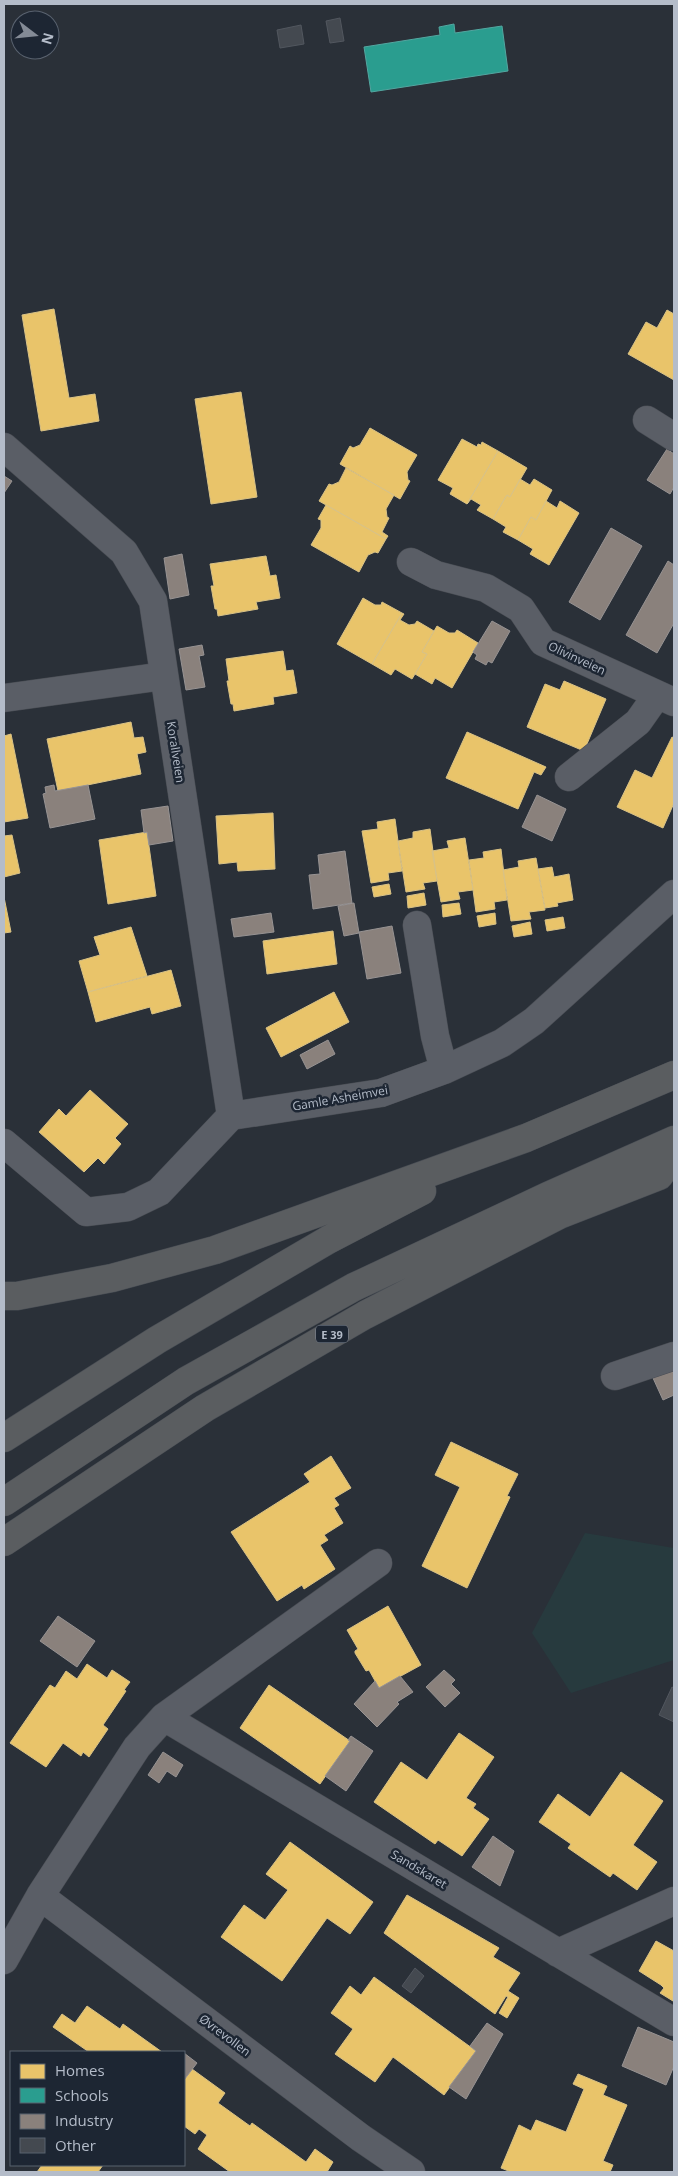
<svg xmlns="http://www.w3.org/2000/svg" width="678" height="2176" font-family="'Open Sans',sans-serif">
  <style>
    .green { fill: #273a3e }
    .homes { fill: #e9c46a; stroke: #d9c286 }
    .schools { fill: #2a9d8f; stroke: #53a6a0 }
    .industry { fill: #8a817c; stroke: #979393 }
    .building { fill: #444950; stroke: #52575f }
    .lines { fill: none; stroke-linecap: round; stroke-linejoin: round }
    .minor-casing { stroke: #484c53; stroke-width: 29 }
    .highway-casing { stroke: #474c53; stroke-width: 29 }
    .minor { stroke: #5a5e66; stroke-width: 28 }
    .highway { stroke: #5a5d60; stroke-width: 28 }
    .labels { text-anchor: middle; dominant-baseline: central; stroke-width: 5; stroke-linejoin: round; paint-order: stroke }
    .shield { fill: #1d2633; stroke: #878f9c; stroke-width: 1 }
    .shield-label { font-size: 11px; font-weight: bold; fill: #b4bcc9 }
    .street-label { font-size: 12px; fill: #b4bcc9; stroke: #1d2633 }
  </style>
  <rect width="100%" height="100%" fill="#2a3038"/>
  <!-- green -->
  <path class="green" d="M585,1533L674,1548V1660L571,1693L532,1633Z"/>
  <!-- homes -->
  <path class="homes" d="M54,309L69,398L95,394L99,421L41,431L22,315Z
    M667,310L674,314V380L628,354L646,322L657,328Z
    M241,392L257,497L211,504L195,399Z
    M370,428L417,455L407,472L408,480L410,481L400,499L340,464L350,446L353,448L360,445Z
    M462,439L477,447L478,444L481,445L482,442L498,451L467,504L450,494L453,488L438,480Z
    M498,451L527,468L510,497L507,495L505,498L493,519L477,510L481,505L471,499L467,504Z
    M346,468L394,495L386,509L387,517L389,518L382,532L388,536L386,539L319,501L329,484L332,485L339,482Z
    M520,479L530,485L534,479L552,490L536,520L531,517L518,540L503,532L506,527L493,519L505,498L507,495L510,497Z
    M546,501L557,508L560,501L579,513L549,565L530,554L533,549L518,540L531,517L536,520Z
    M326,505L386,539L378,553L375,552L368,555L359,572L311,545L321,528V520L318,519Z
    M266,556L270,576L276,575L280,598L256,602L258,609L218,616L217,609H215L211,586H214L210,564Z
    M363,598L375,605H381L382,602L402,613L372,664L337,644Z
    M402,613L404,614L400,620L409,625L415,624L417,621L434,631L422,652L427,654L412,679L395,669L391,675L372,664Z
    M437,626L449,633H455L457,630L478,643L452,688L435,678L432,684L415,674L427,654L422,652Z
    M283,651L286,671L293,670L297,693L273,697L274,704L234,711L233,704H231L227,681H229L226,659Z
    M564,681L606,699L584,751L527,727L545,684L560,690Z
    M131,722L134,738L143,737L146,752L137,754L141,774L58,791L47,739Z
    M467,732L546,767L541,775L534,772L518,809L446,778Z
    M11,734L28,818L4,822V736Z
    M672,737L674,738V803L663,828L617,807L635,770L652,778Z
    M273,813L275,869L238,871L237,862L219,864L216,816Z
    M395,819L402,871L388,873L389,880L371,883L362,831L378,829L377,822Z
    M430,829L437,881L423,883L425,889L406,892L398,841L413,838V832Z
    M147,832L156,896L108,904L99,840Z
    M12,835L20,873L4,877V836Z
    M465,838L473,890L458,892L460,899L441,902L432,851L449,848L447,841Z
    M501,849L507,900L494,902L495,909L476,912L469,860L484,858L483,852Z
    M536,858L545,910L529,912L531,919L511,921L503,870L519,867L518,861Z
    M552,867L554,877L569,874L573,900L557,903L558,906L545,908L538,869Z
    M389,884L391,894L374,897L372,887Z
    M424,893L426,905L408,908L407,896Z
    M4,897L11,932L4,933Z
    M459,903L461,914L443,917L442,905Z
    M495,913L496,924L479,927L477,916Z
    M563,917L565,928L547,931L545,920Z
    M530,922L532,934L514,937L512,926Z
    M131,927L147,976L88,992L79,961L100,955L94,937Z
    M333,931L337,964L267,974L263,941Z
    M171,970L181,1006L152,1014L150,1007L96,1022L88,992Z
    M334,992L349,1022L281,1057L266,1028Z
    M90,1090L128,1124L115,1138L121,1144L104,1164L98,1158L84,1172L39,1132L59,1109L66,1116Z
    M451,1442L518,1474L507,1496L510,1497L467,1588L422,1566L460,1487L435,1475Z
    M331,1456L351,1488L334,1498L339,1505L334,1508L343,1523L324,1535L328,1540L320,1545L335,1569L304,1589L302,1585L277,1601L231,1532L310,1482L304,1474Z
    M388,1606L421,1665L379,1688L369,1670L366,1671L355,1653V1651L358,1649L347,1630Z
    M87,1664L107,1678L112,1670L130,1682L124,1690L126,1691L103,1725L108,1729L89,1757L83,1752L81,1756L63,1743L46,1767L10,1743L50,1685L55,1688L66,1671L77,1679Z
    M269,1685L350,1741L320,1784L240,1728Z
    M459,1733L494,1757L466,1798L476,1804L473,1808L489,1819L462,1856L438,1840L435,1844L374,1802L401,1762L427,1780Z
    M621,1772L663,1801L633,1845L657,1862L637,1890L613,1873L610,1877L568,1848L571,1844L539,1822L558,1794L590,1817Z
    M290,1842L373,1902L350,1934L327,1918L282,1981L221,1937L244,1905L265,1920L288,1890L266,1874Z
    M407,1895L499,1948L493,1957L520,1973L508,1991L519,1998L507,2018L499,2013L508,1997L506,1996L495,2014L384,1933Z
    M656,1941L674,1951L673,2001L660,1993L664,1988L661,1985L639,1971Z
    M374,1977L476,2051L444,2095L393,2057L375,2082L335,2054L353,2029L331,2013L350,1986L361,1995Z
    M87,2006L120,2029L123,2024L162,2052H89L53,2027L62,2014L75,2023Z
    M192,2069L225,2093L218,2103L250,2126L252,2123L306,2162L315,2149L333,2162L327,2172H230L198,2149L207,2135L199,2129L195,2134L184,2126V2080Z
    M578,2074L607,2086L603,2095L627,2105L603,2161L613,2165L610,2172H511L501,2168L519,2125L531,2131L536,2120L566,2132L584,2089L573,2084Z
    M42,2165H103L98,2172H37Z"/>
  <!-- schools -->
  <path class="schools" d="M454,24L455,33L502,26L508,71L371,92L364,47L440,35L439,27Z"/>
  <!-- industry -->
  <path class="industry" d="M667,449L674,454V487L670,494L647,480Z
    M4,476L12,481L4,493Z
    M611,528L642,546L600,620L569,602Z
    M182,554L189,595L170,599L164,558Z
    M668,561L674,565V623L657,653L626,635Z
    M492,621L510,631L492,663L488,661L486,665L475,659L477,655L473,652Z
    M202,645L204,655L199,656L205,687L186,690L179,649Z
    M54,785L55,791L88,785L95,819L50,828L43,794L46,793L45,787Z
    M537,795L566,809L552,841L522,827Z
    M168,806L173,841L149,845L147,832L144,833L141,810Z
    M345,851L352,903L313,909L309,875L320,874L318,855Z
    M354,903L359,933L344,936L338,906Z
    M271,913L274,932L234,937L231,919Z
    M392,926L401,973L367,979L359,932Z
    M328,1040L335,1054L307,1069L300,1055Z
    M671,1370L672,1372L674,1371V1395L663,1400L653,1378Z
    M58,1616L95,1641L77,1667L40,1641Z
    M444,1670L455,1680L451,1684L460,1693L445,1707L426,1687Z
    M400,1676L413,1692L397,1702L399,1704L377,1727L354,1704L375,1681L379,1688Z
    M351,1736L373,1751L346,1791L325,1776L350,1741L348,1740Z
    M163,1752L183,1765L176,1777L167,1771L159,1783L148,1775Z
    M493,1836L514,1851L500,1886L472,1867Z
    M487,2023L503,2034L466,2099L449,2087L476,2051L470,2046Z
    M638,2027L674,2042V2066L666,2085L622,2066Z
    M184,2053L197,2063L184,2080Z"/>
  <!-- building -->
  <path class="building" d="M340,18L344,41L330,43L326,21Z
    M301,25L304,44L280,48L277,30Z
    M672,1687L674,1688V1722L659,1715Z
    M415,1968L424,1976L411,1993L402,1986Z"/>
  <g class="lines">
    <defs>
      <path id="minor" d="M647,420L674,437
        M4,447L124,552L153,601L231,1116
        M411,562L436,575L486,588L521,609L543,642L674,702
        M4,698L164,676
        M569,777L638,722L657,695
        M417,925L435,1036L444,1070
        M4,1143L86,1212L128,1207L159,1192L231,1116L381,1093L444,1070L502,1043L534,1021L674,894
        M615,1376L674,1356
        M164,1717L674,2022
        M40,1896L361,2138L411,2172
        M558,1953L674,1901
        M4,1960L40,1896L137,1747L164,1717L378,1563"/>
      <path id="highway" d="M4,1296H17L112,1278L215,1250L526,1138L674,1075
        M4,1438L157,1340L328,1240L422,1191
        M4,1502L186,1381L354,1287L548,1196L674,1140
        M4,1542L205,1408L365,1315L559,1215L659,1176L674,1155"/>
    </defs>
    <!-- minor casing -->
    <use href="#minor" class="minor-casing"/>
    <!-- highway casing -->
    <use href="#highway" class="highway-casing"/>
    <!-- minor -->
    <use href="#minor" class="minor"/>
    <!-- highway -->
    <use href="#highway" class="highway"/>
  </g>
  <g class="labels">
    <!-- shield labels -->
    <rect class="shield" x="316" y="1325.5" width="32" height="17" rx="4"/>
    <g class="shield-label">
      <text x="332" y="1334">E 39</text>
    </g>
    <!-- street labels -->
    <g class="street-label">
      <text transform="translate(577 658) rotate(25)">Olivinveien</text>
      <text transform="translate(176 752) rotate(81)">Korallveien</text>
      <text transform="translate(340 1098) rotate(-10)">Gamle Asheimvei</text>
      <text transform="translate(419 1869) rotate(31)">Sandskaret</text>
      <text transform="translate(225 2035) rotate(37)">Øvrevollen</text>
    </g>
  </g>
  <!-- border -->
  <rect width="678" height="2176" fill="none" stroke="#b4bcc9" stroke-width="10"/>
  <!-- legend -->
  <rect x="10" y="2051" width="175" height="115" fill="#1d2633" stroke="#59626f"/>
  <rect x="20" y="2064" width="25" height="15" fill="#e9c46a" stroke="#59626f"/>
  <text x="55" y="2076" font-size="15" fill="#b4bcc9">Homes</text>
  <rect x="20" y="2088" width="25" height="15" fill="#2a9d8f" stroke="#59626f"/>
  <text x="55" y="2101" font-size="15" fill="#b4bcc9">Schools</text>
  <rect x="20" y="2114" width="25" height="15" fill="#8a817c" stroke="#59626f"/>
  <text x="55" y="2126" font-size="15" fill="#b4bcc9">Industry</text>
  <rect x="20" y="2138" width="25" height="15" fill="#444950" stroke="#59626f"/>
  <text x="55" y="2151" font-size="15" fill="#b4bcc9">Other</text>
  <!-- north arrow -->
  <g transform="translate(35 35) rotate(106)"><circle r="24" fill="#1d2633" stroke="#59626f"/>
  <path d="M0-4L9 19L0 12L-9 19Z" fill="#848b96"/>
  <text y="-8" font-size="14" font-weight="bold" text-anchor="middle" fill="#b4bcc9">N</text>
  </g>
</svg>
